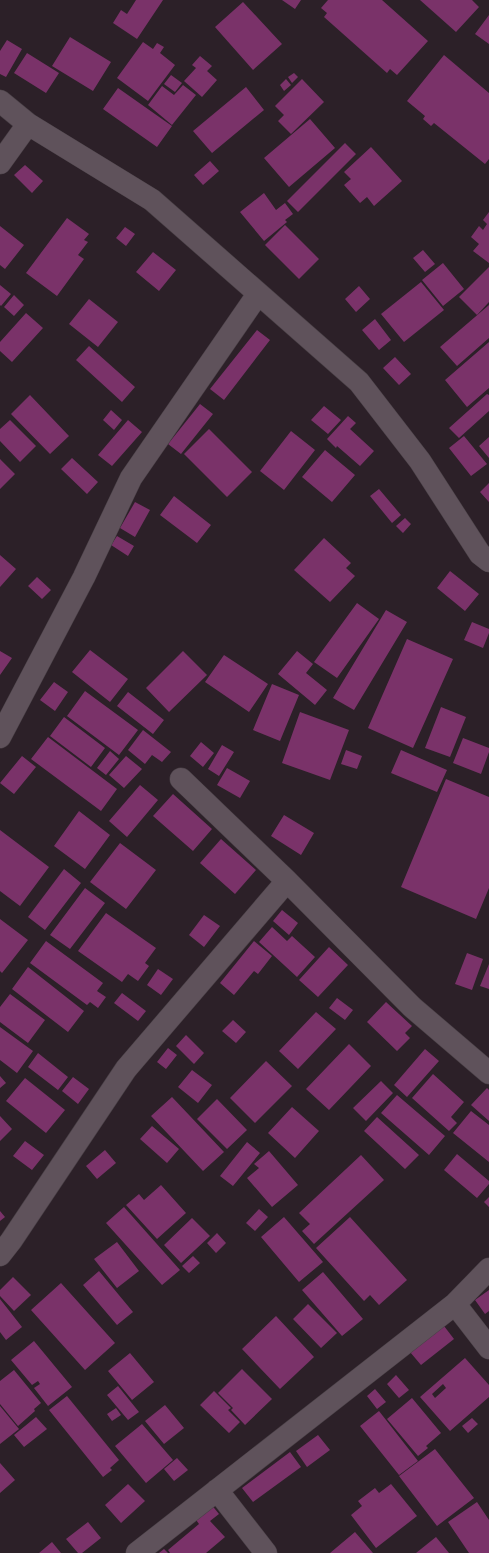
<svg xmlns="http://www.w3.org/2000/svg" width="489" height="1553" font-family="Mulish,sans-serif">
  <style>
    .building { fill: #7a3269; fill-rule: evenodd }
    .lines { fill: none; stroke-linecap: round; stroke-linejoin: round }
    .minor-casing { stroke: #483f45; stroke-width: 23 }
    .minor { stroke: #5f525b; stroke-width: 22 }
  </style>
  <rect width="100%" height="100%" fill="#2c2028"/>
  <!-- building -->
  <path class="building" d="M136,0H163L137,39L113,23L121,10L127,14Z
    M282,0H301L295,9Z
    M328,0H382L428,41L397,75L390,69L387,73L324,17L327,13L321,8Z
    M420,0H472L479,7L456,32Z
    M243,2L282,44L253,70L215,27Z
    M489,15V44L475,34Z
    M70,37L111,62L93,91L52,66Z
    M7,40L22,49L6,77L0,74V51Z
    M143,42L153,49L157,43L164,47L160,53L175,65L148,101L117,78Z
    M27,53L59,73L46,93L14,73Z
    M444,55L489,93V159L485,164L434,123L431,126L423,119L425,116L407,101Z
    M200,56L212,66L207,71L217,80L202,97L184,81L196,68L192,65Z
    M294,73L298,77L292,83L288,77Z
    M171,75L182,83L175,92L164,84Z
    M286,79L291,85L284,91L280,85Z
    M302,79L324,102L291,134L278,121L284,115L275,106Z
    M183,85L196,95L172,125L148,105L162,86L174,95Z
    M246,87L264,110L212,153L193,131Z
    M118,88L172,126L157,147L103,109Z
    M310,119L335,148L289,187L264,158Z
    M345,143L356,154L298,212L287,201Z
    M371,147L402,181L374,206L367,197L360,203L344,185L351,179L344,172Z
    M210,161L219,171L203,185L194,175Z
    M25,165L43,181L32,193L14,175Z
    M264,193L276,210L285,203L293,214L285,220L287,222L264,241L240,212Z
    M489,212V263L473,251L479,244L471,237L479,226L483,230L487,224L483,220Z
    M67,218L89,234L84,240L88,242L78,255L84,259L57,296L26,273Z
    M285,225L319,259L299,279L265,245Z
    M0,226L24,245L5,269L0,265Z
    M125,227L135,234L126,246L116,238Z
    M423,250L435,264L425,272L413,258Z
    M153,252L176,270L159,291L136,272Z
    M443,263L464,289L443,306L422,280Z
    M489,267V302L477,315L459,297Z
    M421,282L444,310L404,342L381,314Z
    M0,285L11,294L1,306L0,305Z
    M359,286L370,299L356,312L345,299Z
    M14,295L24,305L14,316L4,307Z
    M89,299L118,322L98,347L69,324Z
    M489,305V338L457,366L440,347Z
    M26,313L43,328L12,362L0,351V342Z
    M375,319L391,340L379,350L362,330Z
    M257,330L270,340L224,400L210,389Z
    M489,342V388L467,407L445,380Z
    M89,346L135,387L122,402L76,360Z
    M395,357L411,374L399,385L383,368Z
    M487,394L489,395V411L459,438L449,428Z
    M30,395L69,436L50,454L11,414Z
    M200,404L213,414L181,454L168,444Z
    M324,406L341,420L328,434L311,420Z
    M111,410L122,420L114,430L103,420Z
    M348,416L356,423L350,429L374,451L360,466L337,446L336,448L327,439Z
    M10,420L36,446L20,462L0,441V429Z
    M128,420L142,432L112,466L98,455Z
    M209,429L252,472L227,497L184,454Z
    M291,431L315,450L284,490L260,471Z
    M464,436L487,464L471,476L449,448Z
    M489,437V458L479,446Z
    M325,450L355,475L332,502L302,477Z
    M72,458L98,482L87,494L61,469Z
    M0,459L15,474L0,489Z
    M489,483V502L480,492Z
    M379,489L401,515L392,523L370,496Z
    M174,496L211,525L197,543L160,515Z
    M135,502L150,510L135,537L120,528Z
    M405,518L411,524L403,533L396,526Z
    M117,536L134,546L128,556L111,545Z
    M324,538L351,563L346,568L355,576L330,602L294,570Z
    M0,555L16,569L0,587Z
    M450,571L479,594L465,611L437,588Z
    M37,577L51,590L42,599L28,586Z
    M357,603L379,619L337,678L314,662Z
    M386,610L407,622L354,710L333,698Z
    M472,622L489,629V633L483,648L464,640Z
    M407,639L453,659L413,748L368,728Z
    M90,650L128,679L110,702L72,672Z
    M0,651L12,658L0,675Z
    M183,651L207,675L169,712L146,688Z
    M297,651L313,664L306,673L327,690L315,705L278,674Z
    M224,655L268,684L249,712L205,682Z
    M54,682L68,692L55,711L40,700Z
    M272,684L299,695L280,741L253,730Z
    M85,691L138,730L119,755L67,716Z
    M128,692L164,720L153,734L117,706Z
    M441,707L466,717L450,757L425,748Z
    M300,712L349,730L330,780L282,763Z
    M64,717L105,748L91,767L50,736Z
    M143,730L171,752L162,762L152,755L145,764L128,750Z
    M48,737L117,789L101,811L31,759Z
    M463,738L489,748V752L481,774L453,763Z
    M201,742L214,753L203,767L190,756Z
    M222,745L234,752L219,776L208,769Z
    M346,750L362,756L357,769L341,764Z
    M401,750L447,770L437,792L391,773Z
    M110,751L119,759L106,775L97,768Z
    M22,756L36,767L14,794L0,783Z
    M126,756L142,769L124,788L109,775Z
    M227,768L250,781L240,798L217,785Z
    M446,779L489,797V888L476,919L401,887Z
    M140,785L158,800L127,837L109,821Z
    M173,794L212,829L193,851L153,816Z
    M79,811L110,835L85,869L54,846Z
    M284,815L314,833L301,855L271,836Z
    M0,830L49,867L20,906L0,891Z
    M221,839L256,870L235,894L200,863Z
    M120,843L156,870L126,909L90,882Z
    M64,869L81,883L45,930L28,917Z
    M85,888L105,903L70,949L50,935Z
    M282,910L298,923L289,935L273,921Z
    M106,913L156,948L145,963L149,966L138,981L128,974L122,982L78,951Z
    M204,915L220,926L204,947L189,935Z
    M0,919L28,940L2,973L0,971Z
    M272,927L287,941L292,936L315,957L297,977L259,942Z
    M46,941L103,983L97,991L106,997L98,1008L90,1002L87,1005L30,963Z
    M254,941L272,956L258,974L254,971L234,995L220,983Z
    M329,947L348,965L318,997L299,980Z
    M467,953L483,959L472,990L455,984Z
    M489,964V989L480,986Z
    M28,967L84,1011L68,1032L12,989Z
    M158,969L173,979L161,995L147,985Z
    M122,993L146,1011L138,1021L114,1003Z
    M10,994L45,1020L28,1043L0,1022V1007Z
    M337,998L353,1010L345,1020L329,1008Z
    M386,1002L412,1026L405,1033L410,1038L397,1051L367,1022Z
    M316,1012L336,1029L298,1069L279,1051Z
    M233,1020L246,1032L236,1043L222,1031Z
    M0,1027L33,1051L17,1073L0,1060Z
    M186,1035L204,1053L194,1064L176,1046Z
    M349,1044L371,1066L329,1110L306,1089Z
    M168,1048L177,1055L166,1069L157,1062Z
    M425,1049L439,1061L407,1097L394,1085Z
    M38,1053L68,1077L58,1090L28,1067Z
    M266,1061L292,1086L255,1123L230,1098Z
    M192,1070L212,1085L198,1103L178,1087Z
    M433,1074L464,1102L451,1117L457,1123L449,1131L412,1098Z
    M0,1076L6,1083L0,1088Z
    M73,1077L89,1089L78,1104L62,1091Z
    M25,1078L65,1110L46,1133L6,1101Z
    M381,1081L393,1093L366,1121L353,1108Z
    M487,1088L489,1090V1121L471,1105Z
    M397,1095L445,1136L429,1155L381,1113Z
    M172,1097L224,1152L203,1171L151,1116Z
    M217,1099L247,1130L227,1149L197,1119Z
    M292,1107L319,1131L295,1158L268,1133Z
    M471,1111L489,1125V1162L453,1133Z
    M0,1116L12,1129L0,1141Z
    M377,1117L419,1155L405,1169L364,1131Z
    M152,1126L179,1149L167,1163L140,1139Z
    M25,1141L44,1155L32,1170L13,1156Z
    M247,1142L260,1153L233,1186L220,1176Z
    M105,1150L116,1163L97,1179L86,1166Z
    M269,1151L298,1185L272,1207L247,1178L259,1168L254,1164Z
    M457,1154L489,1181V1184L477,1198L444,1170Z
    M361,1155L384,1180L314,1244L302,1231L310,1224L299,1213Z
    M161,1185L186,1213L157,1239L126,1205L139,1194L144,1200Z
    M489,1197V1207L484,1202Z
    M124,1207L180,1270L162,1285L106,1223Z
    M259,1209L268,1217L255,1231L246,1223Z
    M0,1211L5,1217L0,1221Z
    M284,1217L323,1262L299,1282L261,1237Z
    M350,1217L407,1280L379,1305L370,1295L364,1301L316,1248Z
    M192,1218L210,1236L181,1263L164,1245Z
    M217,1233L226,1243L216,1253L207,1243Z
    M117,1242L139,1271L117,1288L94,1259Z
    M193,1256L200,1263L189,1273L182,1266Z
    M99,1271L133,1312L117,1325L83,1285Z
    M323,1272L363,1319L342,1336L302,1290Z
    M13,1277L31,1295L14,1311L0,1296V1290Z
    M61,1283L115,1343L85,1370L31,1310Z
    M489,1290V1311L485,1314L475,1300Z
    M0,1299L22,1327L6,1340L0,1332Z
    M308,1304L337,1333L321,1348L293,1319Z
    M276,1316L314,1357L280,1389L242,1349Z
    M444,1326L454,1339L421,1365L410,1352Z
    M34,1341L72,1387L48,1406L34,1388L40,1384L38,1381L32,1385L11,1360Z
    M130,1353L154,1382L132,1400L108,1371Z
    M465,1358L489,1385V1397L450,1431L420,1397ZM443,1384L446,1388L435,1398L432,1394Z
    M242,1369L272,1399L245,1425L231,1410L233,1408L218,1393Z
    M14,1370L41,1403L34,1409L35,1411L18,1426L0,1404V1381Z
    M396,1375L409,1390L399,1398L387,1384Z
    M118,1386L139,1412L128,1420L107,1395Z
    M375,1389L386,1402L377,1409L367,1396Z
    M214,1391L231,1408L228,1410L240,1422L229,1433L200,1405Z
    M67,1396L119,1460L110,1468L112,1470L103,1477L49,1410Z
    M412,1398L441,1433L426,1446L428,1448L418,1456L387,1419Z
    M165,1405L184,1428L164,1444L145,1421Z
    M0,1406L19,1429L0,1444Z
    M116,1408L121,1415L112,1421L107,1414Z
    M379,1411L418,1461L399,1475L360,1426Z
    M36,1417L47,1429L24,1447L14,1435Z
    M472,1418L478,1424L468,1433L462,1426Z
    M142,1424L173,1460L146,1483L115,1446Z
    M318,1435L330,1450L307,1467L296,1451Z
    M435,1449L474,1498L437,1526L399,1476Z
    M290,1452L301,1467L253,1502L242,1488Z
    M177,1458L188,1470L174,1481L164,1469Z
    M0,1463L15,1480L0,1493Z
    M128,1484L145,1501L121,1523L105,1505Z
    M391,1484L417,1516L376,1548L351,1515L362,1506L358,1501L375,1488L379,1493Z
    M477,1502L489,1520V1553H469L448,1522Z
    M210,1503L219,1514L210,1521L225,1537L206,1553H170L168,1550L199,1524L194,1517Z
    M88,1522L101,1538L82,1553H78L66,1539Z
    M355,1532L373,1553H330Z
    M436,1537L449,1553H416Z
    M52,1542L61,1553H39Z
    M164,1549L168,1553H159Z"/>
  <g class="lines">
    <defs>
      <path id="minor" d="M0,101L28,124L152,200L359,382L420,461L480,554L489,561
        M0,163L28,124
        M0,737L84,577L131,478L258,294
        M181,779L287,881L412,1007L489,1073
        M0,1255L11,1241L126,1069L287,881
        M455,1304L489,1348
        M217,1490L266,1553
        M137,1553L455,1304L489,1269"/>
    </defs>
    <!-- minor casing -->
    <use href="#minor" class="minor-casing"/>
    <!-- minor -->
    <use href="#minor" class="minor"/>
  </g>
</svg>
